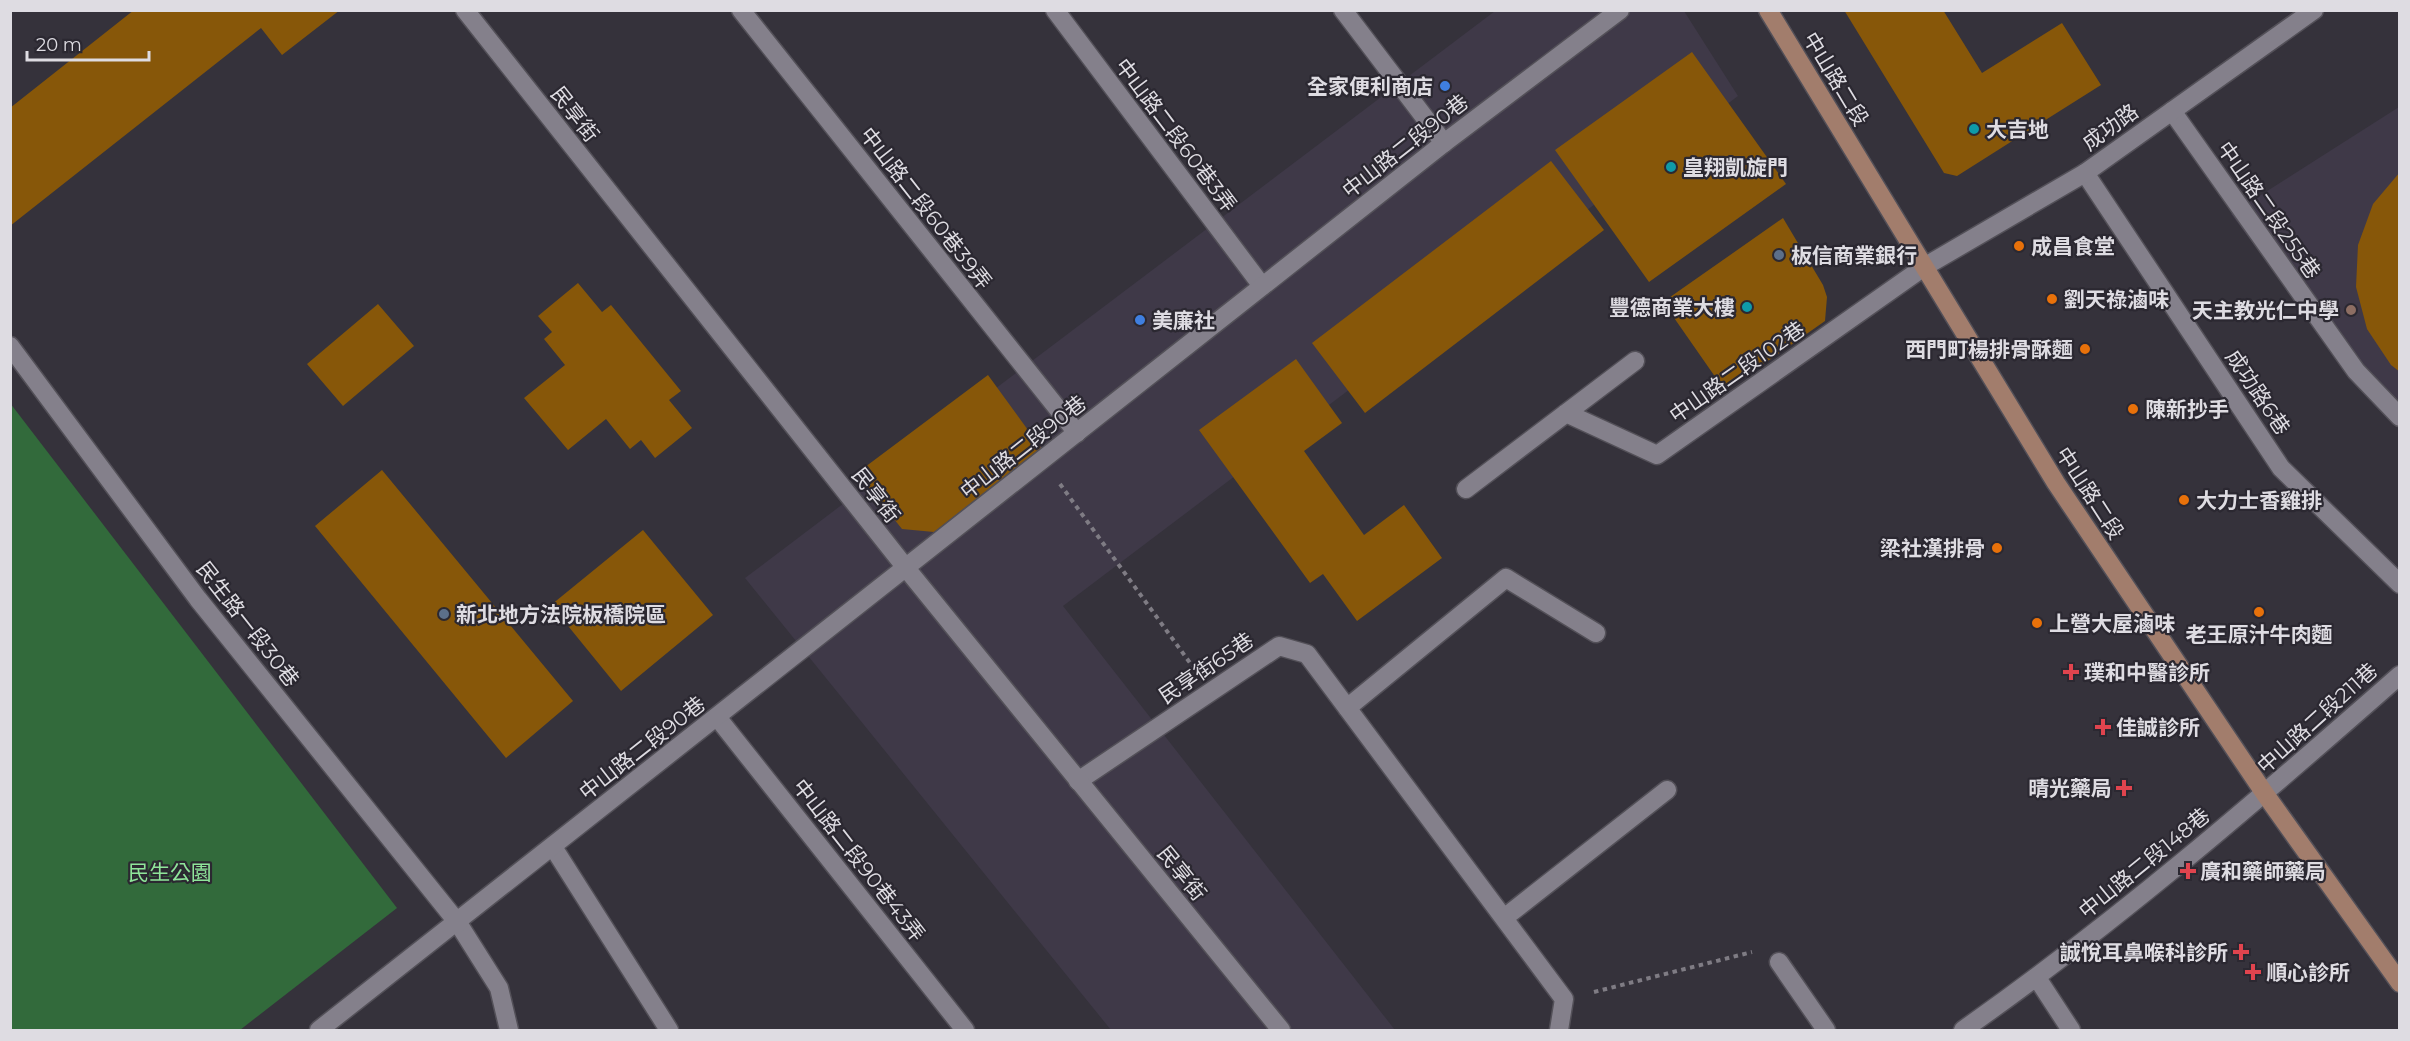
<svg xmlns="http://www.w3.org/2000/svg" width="2410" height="1041" font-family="Montserrat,'Noto Sans TC',sans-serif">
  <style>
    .built { fill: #3f3948 }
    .green { fill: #326a3b }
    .building { fill: #875709 }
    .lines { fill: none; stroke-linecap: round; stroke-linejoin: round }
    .lane-casing { stroke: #535058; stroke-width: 21 }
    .street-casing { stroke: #535058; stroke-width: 21 }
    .secondary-casing { stroke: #535058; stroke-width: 21 }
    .path { stroke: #7f7c84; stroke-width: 4; stroke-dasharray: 4.5 4.5; stroke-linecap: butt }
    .lane { stroke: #84808b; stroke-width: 18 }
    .street { stroke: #84808b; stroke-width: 18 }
    .secondary { stroke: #a27d6c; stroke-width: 18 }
    .shop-dot { fill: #3f7fe0; stroke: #2b2831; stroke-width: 2 }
    .culture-dot { fill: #0f9aa8; stroke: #2b2831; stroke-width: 2 }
    .food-dot { fill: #e8710a; stroke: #2b2831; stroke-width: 2 }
    .service-dot { fill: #5c6f8a; stroke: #2b2831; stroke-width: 2 }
    .education-dot { fill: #8d6e63; stroke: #2b2831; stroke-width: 2 }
    .health-dot { fill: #e0444e; stroke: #2b2831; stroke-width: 2 }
    .labels { text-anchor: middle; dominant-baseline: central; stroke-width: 4.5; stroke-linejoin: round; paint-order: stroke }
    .street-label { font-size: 21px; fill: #dedce2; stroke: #2b2831 }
    .poi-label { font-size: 21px; font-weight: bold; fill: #dedce2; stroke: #2b2831; text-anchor: start }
    .park-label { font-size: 21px; fill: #8fe59a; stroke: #2b2831 }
  </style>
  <rect width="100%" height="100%" fill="#35323b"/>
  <!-- built -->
  <path class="built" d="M1495,11H1684L1738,96L1063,606L1395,1030H1111L745,578Z
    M2399,107V428L2374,405L2231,214Z"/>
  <!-- green -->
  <path class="green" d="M10,403L397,908L240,1030H11Z"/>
  <!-- building -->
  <path class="building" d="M134,10H340L282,55L261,28L10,226V108Z
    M1844,10H1943L1982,73L2062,23L2101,85L1957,176L1944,173Z
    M1692,52L1786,184L1649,282L1555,150Z
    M1551,161L1604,230L1365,413L1312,343Z
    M2400,172V372L2391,365L2367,329L2356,287L2358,245L2373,204Z
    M1783,218L1823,285L1827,297L1825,321L1725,391L1663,302Z
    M578,283L602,312L611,305L681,391L669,400L692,428L655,458L641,440L630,449L606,419L568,450L524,398L565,365L544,339L552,332L538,316Z
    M378,304L414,346L343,406L307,364Z
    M1296,359L1342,423L1304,451L1364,535L1404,505L1442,558L1357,621L1323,574L1310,583L1199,430Z
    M988,375L1041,448L934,532L902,529L857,473Z
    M382,470L573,701L506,758L315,526Z
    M643,530L713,615L621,691L551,605Z"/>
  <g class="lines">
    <defs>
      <path id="lane" d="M741,10L1077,433
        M1055,10L1262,286
        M1343,10L1444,143
        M2172,111L2356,371L2400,417
        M2085,173L2281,468L2400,584
        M1566,413L1657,455L1924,267
        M1466,489L1635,361
        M1347,708L1506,578L1596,633
        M717,717L965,1030
        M1078,781L1279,646L1307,654L1564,999L1559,1030
        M553,847L669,1030
        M1504,918L1667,790
        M458,923L499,988L509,1030
        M1779,962L1826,1030
        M2037,978L2071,1030
        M1963,1030C2117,922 2259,799 2400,675"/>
      <path id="street" d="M465,10L906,568L1281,1030
        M1924,267L2085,173L2314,10
        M10,346L198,599L458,923
        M319,1030L1444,143L1620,10"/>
      <path id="secondary" d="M1768,10L2056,483L2265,794L2400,983"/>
    </defs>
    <!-- lane casing -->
    <use href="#lane" class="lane-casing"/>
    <!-- street casing -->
    <use href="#street" class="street-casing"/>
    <!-- secondary casing -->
    <use href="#secondary" class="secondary-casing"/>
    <!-- path -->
    <path class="path" d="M1060,484L1193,667
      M1594,992L1752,952"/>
    <!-- lane -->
    <use href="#lane" class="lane"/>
    <!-- street -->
    <use href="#street" class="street"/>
    <!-- secondary -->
    <use href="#secondary" class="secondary"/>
  </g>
  <!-- markers -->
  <g class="shop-dot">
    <circle cx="1445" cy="86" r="6"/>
    <circle cx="1140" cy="320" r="6"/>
  </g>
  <g class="culture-dot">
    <circle cx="1974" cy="129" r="6"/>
    <circle cx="1671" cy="167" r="6"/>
    <circle cx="1747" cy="307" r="6"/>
  </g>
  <g class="food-dot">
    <circle cx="2019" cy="246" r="6"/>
    <circle cx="2052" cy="299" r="6"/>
    <circle cx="2085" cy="349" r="6"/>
    <circle cx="2133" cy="409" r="6"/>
    <circle cx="2184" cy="500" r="6"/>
    <circle cx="1997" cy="548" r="6"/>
    <circle cx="2259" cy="612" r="6"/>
    <circle cx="2037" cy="623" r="6"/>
  </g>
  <g class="service-dot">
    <circle cx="1779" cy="255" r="6"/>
    <circle cx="444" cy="614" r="6"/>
  </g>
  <circle class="education-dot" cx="2351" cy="310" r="6"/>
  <g class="health-dot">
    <path d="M2068 663h6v6h6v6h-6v6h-6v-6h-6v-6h6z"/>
    <path d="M2100 718h6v6h6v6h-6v6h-6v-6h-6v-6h6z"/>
    <path d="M2121 779h6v6h6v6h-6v6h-6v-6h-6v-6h6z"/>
    <path d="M2185 862h6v6h6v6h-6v6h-6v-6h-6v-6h6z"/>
    <path d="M2238 943h6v6h6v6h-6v6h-6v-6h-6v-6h6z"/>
    <path d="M2250 963h6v6h6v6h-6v6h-6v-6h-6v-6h6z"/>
  </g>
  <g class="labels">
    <!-- street labels -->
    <g class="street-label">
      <text transform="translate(1836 79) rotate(59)">中山路二段</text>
      <text transform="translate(575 114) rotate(52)">民享街</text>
      <text transform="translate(2110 127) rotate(-36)">成功路</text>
      <text transform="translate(1176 135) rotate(53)">中山路二段60巷3弄</text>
      <text transform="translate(1405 146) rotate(-38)">中山路二段90巷</text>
      <text transform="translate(926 208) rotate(52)">中山路二段60巷39弄</text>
      <text transform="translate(2269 210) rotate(55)">中山路二段255巷</text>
      <text transform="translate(1737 372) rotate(-35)">中山路二段102巷</text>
      <text transform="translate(2258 392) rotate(56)">成功路6巷</text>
      <text transform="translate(1023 447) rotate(-38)">中山路二段90巷</text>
      <text transform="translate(2090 493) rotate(57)">中山路二段</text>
      <text transform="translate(876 495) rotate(52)">民享街</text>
      <text transform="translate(248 624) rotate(52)">民生路一段30巷</text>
      <text transform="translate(1206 668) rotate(-34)">民享街65巷</text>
      <text transform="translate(2317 718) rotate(-42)">中山路二段211巷</text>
      <text transform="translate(642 748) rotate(-38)">中山路二段90巷</text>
      <text transform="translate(859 860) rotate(52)">中山路二段90巷43弄</text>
      <text transform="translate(2144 863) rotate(-39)">中山路二段148巷</text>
      <text transform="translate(1182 873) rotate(51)">民享街</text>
    </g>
    <!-- poi labels -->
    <g class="poi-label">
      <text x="1433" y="86" text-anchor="end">全家便利商店</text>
      <text x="1986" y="129">大吉地</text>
      <text x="1683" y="167">皇翔凱旋門</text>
      <text x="2031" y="246">成昌食堂</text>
      <text x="1791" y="255">板信商業銀行</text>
      <text x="2064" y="299">劉天祿滷味</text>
      <text x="1735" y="307" text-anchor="end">豐德商業大樓</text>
      <text x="2339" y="310" text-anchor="end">天主教光仁中學</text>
      <text x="1152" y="320">美廉社</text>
      <text x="2073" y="349" text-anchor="end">西門町楊排骨酥麵</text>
      <text x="2145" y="409">陳新抄手</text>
      <text x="2196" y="500">大力士香雞排</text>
      <text x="1985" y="548" text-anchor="end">梁社漢排骨</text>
      <text x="456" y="614">新北地方法院板橋院區</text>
      <text x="2049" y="623">上營大屋滷味</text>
      <text x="2259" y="634" text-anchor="middle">老王原汁牛肉麵</text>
      <text x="2084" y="672">璞和中醫診所</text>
      <text x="2116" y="727">佳誠診所</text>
      <text x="2112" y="788" text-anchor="end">晴光藥局</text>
      <text x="2200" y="871">廣和藥師藥局</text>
      <text x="2228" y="952" text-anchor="end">誠悅耳鼻喉科診所</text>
      <text x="2266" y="972">順心診所</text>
    </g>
    <!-- park labels -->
    <g class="park-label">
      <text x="170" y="872">民生公園</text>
    </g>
  </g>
  <!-- border -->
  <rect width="2410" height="1041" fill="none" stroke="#dedce2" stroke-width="24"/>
  <!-- scale -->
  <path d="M27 51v9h122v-9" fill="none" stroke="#dedce2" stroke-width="3"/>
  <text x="36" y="51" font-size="18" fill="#dedce2" stroke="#2b2831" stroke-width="4.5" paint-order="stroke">20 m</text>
</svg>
